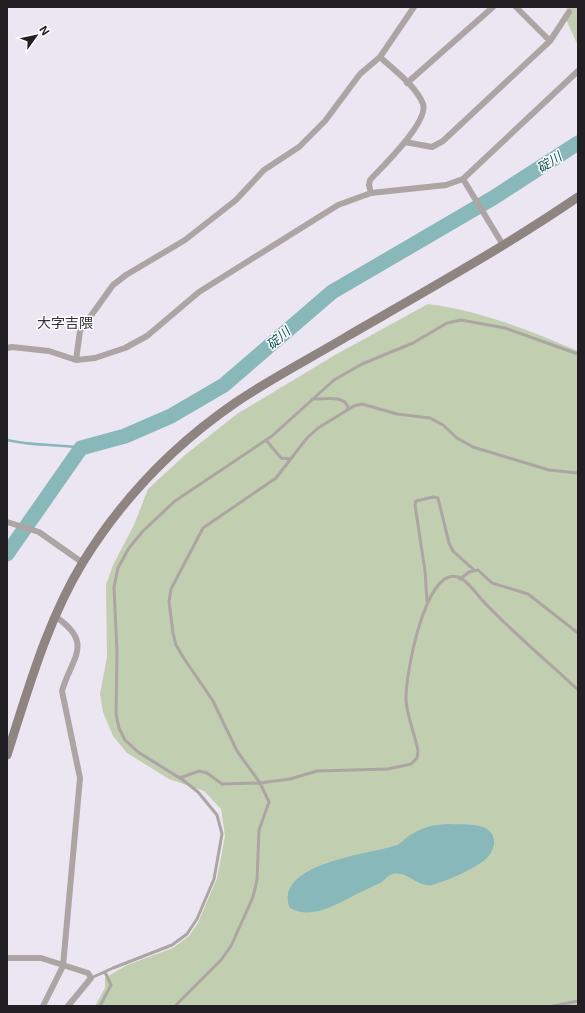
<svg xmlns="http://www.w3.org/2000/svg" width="585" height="1013" font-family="Inter,'Noto Sans JP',sans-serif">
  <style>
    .green { fill: #c1cfb0 }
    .water { fill: #88b8b9 }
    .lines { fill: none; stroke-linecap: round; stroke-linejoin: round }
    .stream { stroke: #88b8b9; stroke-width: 2.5 }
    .river { stroke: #88b8b9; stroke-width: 15 }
    .lane { stroke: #aca5a3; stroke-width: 3 }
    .street { stroke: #aca5a3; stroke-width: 6 }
    .secondary { stroke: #8e8581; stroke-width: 9 }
    .labels { text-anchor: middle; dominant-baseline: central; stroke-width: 3; stroke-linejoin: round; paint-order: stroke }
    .water-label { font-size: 13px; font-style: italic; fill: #0b5254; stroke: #fff }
    .quarter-label { font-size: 14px; fill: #35303a; stroke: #fff }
  </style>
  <rect width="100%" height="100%" fill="#ece5f2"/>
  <!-- green -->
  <path class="green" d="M567,7H578V46L566,19Z
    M428,304C481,311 529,330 578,351V1006H95L105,988V978L127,965L173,948L189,936L198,923L217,878L225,836L221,809L204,791L169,779L127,753L113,736L103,712L100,694L107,657L106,585L113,565L134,525L148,489L185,455L237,414L335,355Z"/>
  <!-- water -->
  <path class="water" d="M450,824C464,825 496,821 494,844C493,851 488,858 482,862C468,872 448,880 432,885C417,888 406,868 390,875C386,877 384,881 380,883C374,886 367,889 361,892C340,902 313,921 290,908C272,864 369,854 394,846C400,845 404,839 409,836C425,826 432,825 450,824Z"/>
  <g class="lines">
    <!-- stream -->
    <path class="stream" d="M7,440C31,446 56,444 81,448"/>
    <!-- river -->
    <path class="river" d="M7,554L81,448L125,436L171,416L224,385L332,292L493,198L578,143"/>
    <!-- lane -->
    <path class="lane" d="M312,399C323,400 343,394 348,407L347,410
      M266,440L281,458L291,459
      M460,579L469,572L478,570L492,583L528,594L578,633
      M427,601L425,571L415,505L416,501L433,497L438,498L449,543L453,551L474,570
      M180,778L199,771L207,773L222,784L260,783L290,779L317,771L388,769L411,764L417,758L418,751C415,734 407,717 406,700C405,679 424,567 458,577C467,580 476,593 482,600C512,632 546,660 578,690
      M91,978L113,968L172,945L187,934L197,919L214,879L222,834L217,815L198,792L183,780L138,752L125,740L119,728L116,714L117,652L114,587L118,568L129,548L143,531L175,501L272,436L334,380L362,364L413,343L447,323L461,320L505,328L578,354
      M100,1006L111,985L105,972
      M175,1006L221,960L231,946L253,897L257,880L259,830L269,802L260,783L237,751L213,701L183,657L176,645L173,633L169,602L171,589L203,528L276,478L307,438L318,428L354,406L362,404L397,414L430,418L443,425L457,438L473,447L549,470L578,473
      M553,1006L578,1001"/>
    <!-- street -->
    <path class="street" d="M516,7L550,41
      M407,83L493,7
      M405,142L432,147L443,141L550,41L569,12
      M463,179L503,245
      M371,193L369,185L370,180C382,167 429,122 423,104C416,86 394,70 380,57
      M7,348L12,347L49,351L76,360L95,358L125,348L147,336L199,292L338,205L371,193L446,185L463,179L578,71
      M76,360L80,331L113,285L126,275L185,240L236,200L264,170L299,147L325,121L360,74L380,57L414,7
      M7,522L39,532L83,563
      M7,958H41L88,973L91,978L68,1006
      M43,1006L63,966L80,778L62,691C71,658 95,644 56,617"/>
    <!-- secondary -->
    <path class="secondary" d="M7,755C28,690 47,621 83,562C122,499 174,445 235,403C270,379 309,359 346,337C424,292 503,248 578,197"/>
  </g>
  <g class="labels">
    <!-- water labels -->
    <g class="water-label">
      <text transform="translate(549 162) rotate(-33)">碇川</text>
      <text transform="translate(278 338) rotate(-41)">碇川</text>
    </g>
    <!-- quarter labels -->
    <g class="quarter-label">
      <text x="65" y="322">大字吉隈</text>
    </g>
  </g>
  <!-- border -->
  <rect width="585" height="1013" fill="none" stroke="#211f23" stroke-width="16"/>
  <!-- north arrow -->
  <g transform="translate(36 36) rotate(57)" stroke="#ffffff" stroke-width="3" paint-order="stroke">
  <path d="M0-3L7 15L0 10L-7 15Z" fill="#211f23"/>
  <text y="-6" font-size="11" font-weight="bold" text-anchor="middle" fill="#211f23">N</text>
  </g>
</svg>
